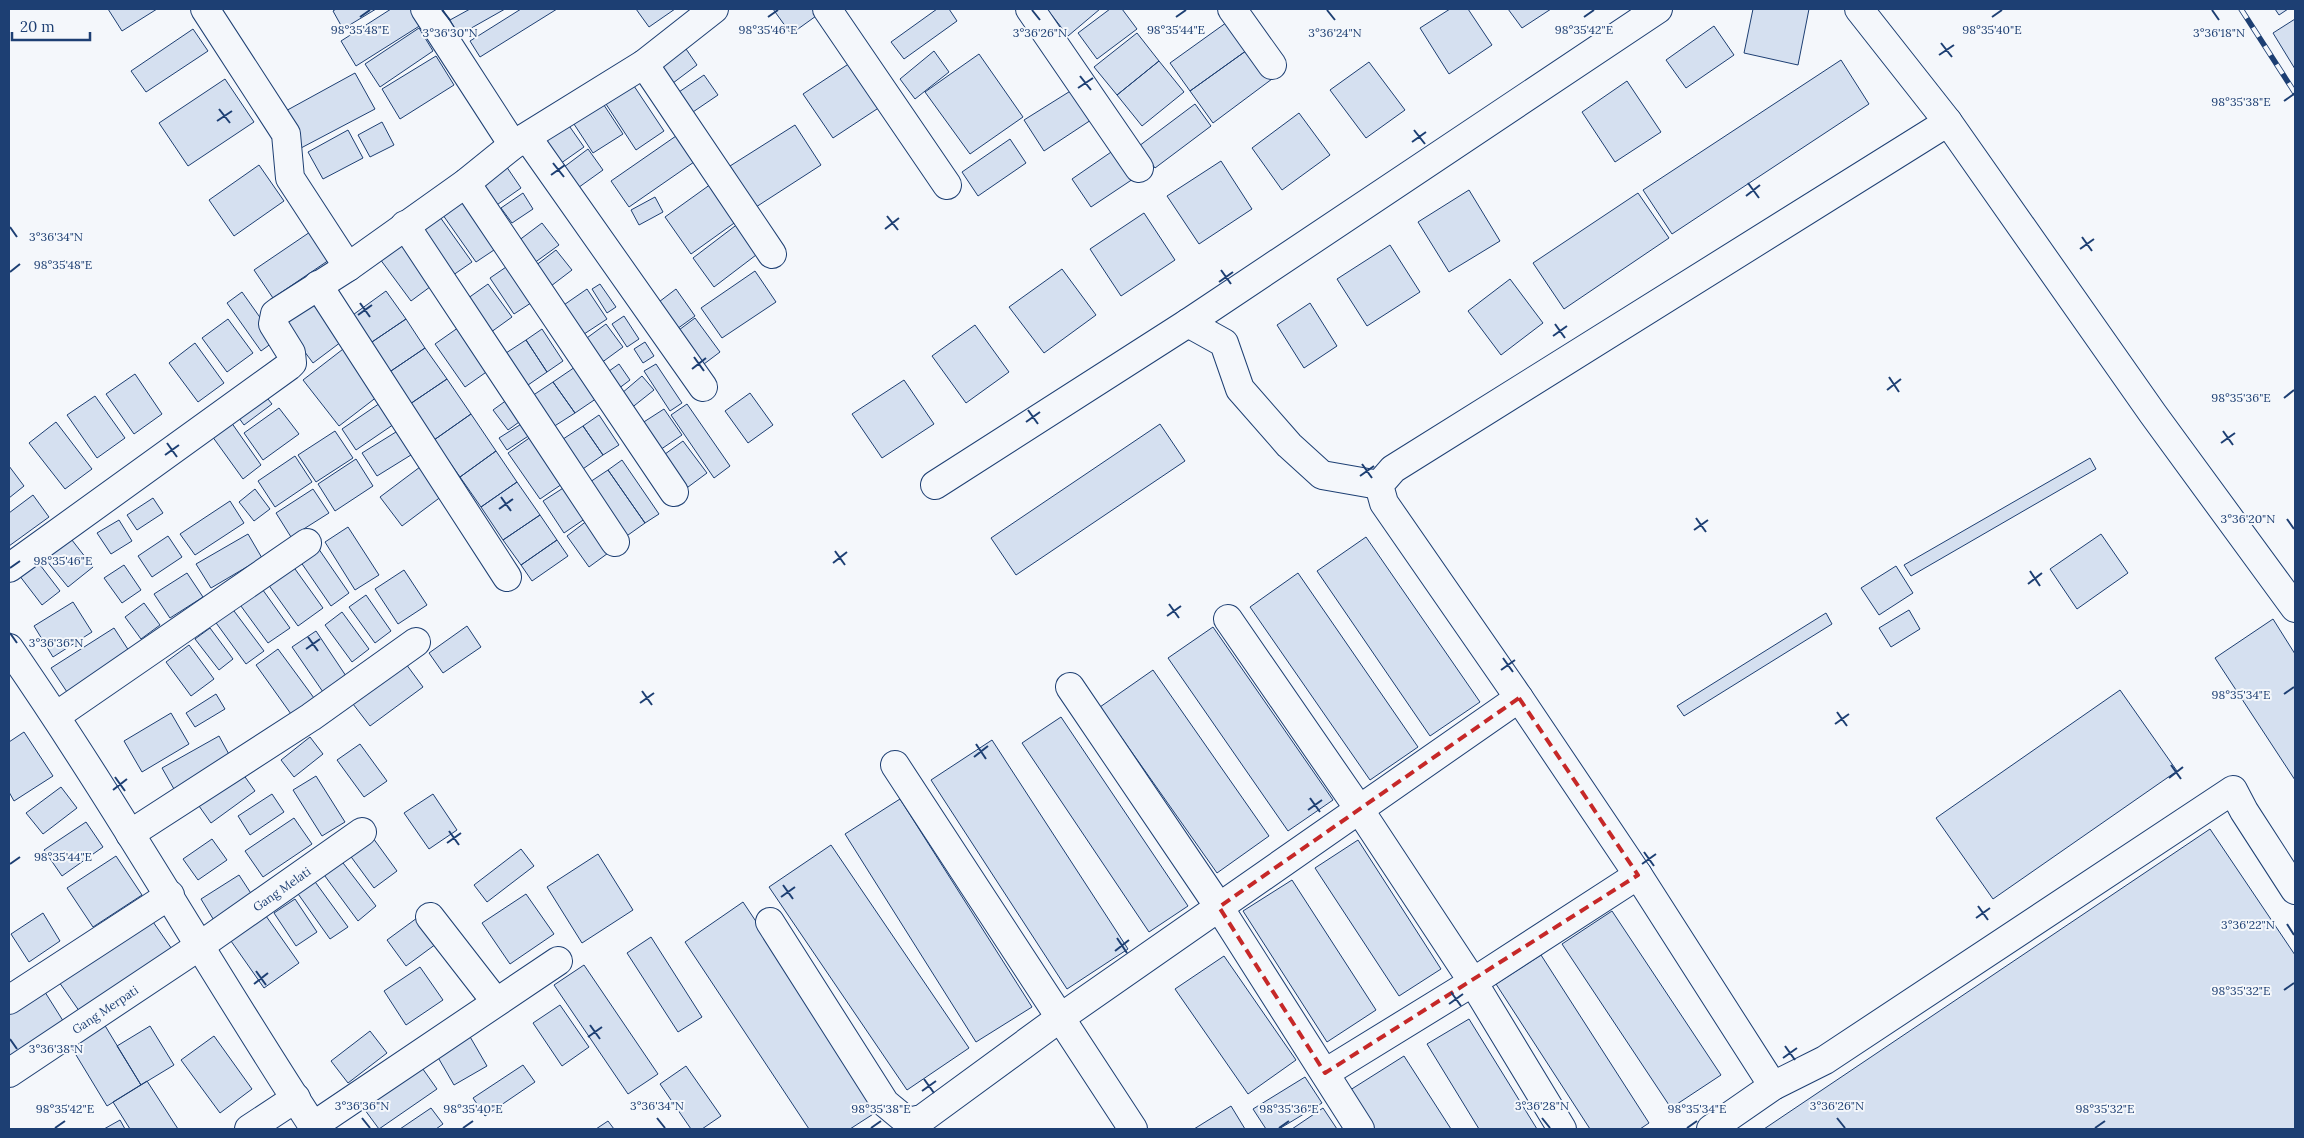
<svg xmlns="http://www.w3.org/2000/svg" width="2304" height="1138" font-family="Lora,serif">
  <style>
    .building { fill: #d5e0f0; stroke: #1d3f73 }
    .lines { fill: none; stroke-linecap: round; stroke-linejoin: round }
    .minor-casing { stroke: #1d3f73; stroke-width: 30 }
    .minor { stroke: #f4f7fb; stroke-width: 28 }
    .rail-casing { stroke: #1d3f73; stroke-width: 5.5 }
    .rail { stroke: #f4f7fb; stroke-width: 4; stroke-dasharray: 11; stroke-linecap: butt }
    .marked { fill: none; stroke: #c62828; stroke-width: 4; stroke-dasharray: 10 6; stroke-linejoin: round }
    .ticks { fill: none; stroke: #1d3f73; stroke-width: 2 }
    .labels { text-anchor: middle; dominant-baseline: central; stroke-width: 4; stroke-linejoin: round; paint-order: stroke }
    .street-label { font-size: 12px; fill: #1d3f73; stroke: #f4f7fb }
    .ticks-label { font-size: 12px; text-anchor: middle; fill: #1d3f73; stroke: #f4f7fb; stroke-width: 4; stroke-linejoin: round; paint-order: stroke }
  </style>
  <rect width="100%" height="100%" fill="#f4f7fb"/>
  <!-- building -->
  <path class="building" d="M108,9H157L122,31Z
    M336,9H376L343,29L333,11Z
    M391,9H411L421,25L356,66L341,41Z
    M470,9H505L459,35L450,20Z
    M521,9H557L480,57L470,41Z
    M636,9H675L649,27Z
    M773,9H821L823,11L791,34Z
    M937,9H949L957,21L904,59L891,42Z
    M1047,9H1100L1068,36Z
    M1110,9H1122L1137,29L1097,59L1078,33Z
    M1450,9H1468L1492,45L1449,74L1420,28Z
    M1508,9H1551L1522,28Z
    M1753,9H1809L1798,65L1744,53Z
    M2275,9H2288L2279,15Z
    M2295,19V69L2273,33Z
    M1230,20L1250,48L1190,91L1170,63Z
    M1714,26L1734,55L1686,88L1666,60Z
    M419,28L433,51L380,87L365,64Z
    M193,29L208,51L146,92L131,71Z
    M1137,33L1159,61L1117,95L1094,67Z
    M684,46L697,65L669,86L655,67Z
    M1250,48L1272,79L1213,123L1190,91Z
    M934,51L949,72L915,99L900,79Z
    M979,54L1023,117L970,154L925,92Z
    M436,56L454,85L400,119L382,89Z
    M1841,60L1869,104L1672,234L1643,190Z
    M1159,61L1184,92L1142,126L1117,95Z
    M1369,62L1405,110L1366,138L1330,90Z
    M850,63L880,107L833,138L803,94Z
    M355,73L375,109L301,148L282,113Z
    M704,75L718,95L690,114L676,94Z
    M225,79L254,122L188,166L159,123Z
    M1627,81L1661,132L1615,162L1582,112Z
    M632,83L664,131L636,150L604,101Z
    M1072,90L1091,120L1044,151L1024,120Z
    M600,99L623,134L593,153L570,118Z
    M1195,104L1211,126L1155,168L1139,146Z
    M1299,113L1330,155L1282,190L1252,148Z
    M565,120L584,147L557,166L538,139Z
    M382,122L394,145L370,157L358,135Z
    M795,125L821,165L756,207L730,166Z
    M348,130L363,158L323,179L308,152Z
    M676,136L694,162L629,207L611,181Z
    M1010,139L1026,163L978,196L962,172Z
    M1117,148L1136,177L1091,207L1072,179Z
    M588,149L603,170L575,190L560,170Z
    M1221,161L1252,209L1199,244L1167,196Z
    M504,163L521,188L491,209L474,183Z
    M259,165L284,201L234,236L209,200Z
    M711,184L737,221L691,254L665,217Z
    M465,190L503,244L476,262L438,208Z
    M1469,190L1500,241L1449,272L1418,222Z
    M523,193L533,209L512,223L501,208Z
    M1638,193L1669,238L1564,309L1533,263Z
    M655,197L663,212L639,225L631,210Z
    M435,210L472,262L446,280L410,228Z
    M1144,213L1175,260L1121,296L1090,249Z
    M542,223L559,245L530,266L514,244Z
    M739,223L760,252L714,287L693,258Z
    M313,230L332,258L273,298L254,270Z
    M405,235L438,281L411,301L377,255Z
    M1390,245L1420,292L1367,326L1337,279Z
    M556,250L572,270L551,286L535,266Z
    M512,263L537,299L514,314L490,278Z
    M1062,269L1096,315L1044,353L1009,307Z
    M755,271L776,302L722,338L701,308Z
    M1510,279L1543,323L1501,355L1468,311Z
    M488,284L512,317L487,335L464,301Z
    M600,284L616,307L607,313L592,289Z
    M587,289L607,319L578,338L558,309Z
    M676,289L695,316L670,334L651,308Z
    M386,291L406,319L369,344L350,317Z
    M242,292L276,340L261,351L227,303Z
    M320,297L349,336L313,363L284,324Z
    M1310,303L1337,346L1304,368L1277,325Z
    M624,316L639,339L627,347L612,324Z
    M695,318L720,352L696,370L671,336Z
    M228,319L253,353L227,372L202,338Z
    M406,319L425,348L388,373L369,344Z
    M606,324L623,347L597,366L580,343Z
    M462,325L492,368L465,387L435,344Z
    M975,325L1009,372L966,403L932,356Z
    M542,329L563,361L547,372L526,340Z
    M526,340L547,372L528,385L506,353Z
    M645,342L654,356L643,363L634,349Z
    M195,343L224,383L198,402L169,363Z
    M347,346L382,393L339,426L303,380Z
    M425,348L447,379L410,404L388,373Z
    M581,363L603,394L575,413L553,382Z
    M619,364L630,380L614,392L602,376Z
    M656,364L682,403L670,411L644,371Z
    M135,374L162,414L134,434L106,394Z
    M642,376L654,390L625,413L615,399Z
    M447,379L471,414L434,440L410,404Z
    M904,380L934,424L882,458L852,414Z
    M553,382L575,413L553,427L532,396Z
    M750,393L773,425L748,443L725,411Z
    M264,394L272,404L244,425L236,414Z
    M95,396L125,438L97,458L67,415Z
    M511,397L526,417L508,430L493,410Z
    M386,399L400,420L356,450L342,429Z
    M687,404L730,466L714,478L671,415Z
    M279,408L299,434L263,460L244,433Z
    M664,409L682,435L654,454L636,427Z
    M471,414L496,451L460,477L434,440Z
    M599,415L619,445L603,455L583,426Z
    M526,421L533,433L507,450L499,438Z
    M56,422L92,469L65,489L29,443Z
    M231,422L261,465L243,479L212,436Z
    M1160,424L1185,461L1016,575L991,538Z
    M583,426L603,455L577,473L557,443Z
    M404,427L419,450L377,476L362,453Z
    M335,431L353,458L316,482L298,455Z
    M535,434L568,480L540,499L508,453Z
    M683,441L707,473L684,490L661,457Z
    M496,451L517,482L481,507L460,477Z
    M295,456L312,482L275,507L258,481Z
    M2090,458L2096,469L1911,576L1904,565Z
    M356,459L373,486L335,511L318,484Z
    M622,460L659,514L645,523L608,470Z
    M424,464L446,493L402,526L380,497Z
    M9,466L24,486L9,498Z
    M608,470L645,523L621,540L584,486Z
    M517,482L540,515L503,540L481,507Z
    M571,483L592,514L564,533L543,501Z
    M255,489L270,509L254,521L239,502Z
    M313,489L329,513L291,537L276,513Z
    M33,495L49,517L9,546V513Z
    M153,498L163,513L137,530L127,515Z
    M230,501L244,523L195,555L180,534Z
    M540,515L557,540L521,565L503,540Z
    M592,517L615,548L589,567L567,536Z
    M119,520L132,541L111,554L97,533Z
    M348,527L379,575L355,590L325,542Z
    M248,534L262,558L211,588L196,564Z
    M2101,534L2128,573L2077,609L2050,569Z
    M68,535L93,567L68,587L42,555Z
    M168,536L182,557L152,577L138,556Z
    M1366,537L1480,702L1430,736L1317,571Z
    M557,540L568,556L532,581L521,565Z
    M316,545L349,593L331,606L298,558Z
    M37,561L60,591L42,605L19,575Z
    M290,562L323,608L298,626L265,580Z
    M124,565L141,590L122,603L104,578Z
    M1896,566L1913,593L1879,615L1861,588Z
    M404,570L427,605L398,624L375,589Z
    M187,573L203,597L170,618L154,594Z
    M1298,573L1418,747L1370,780L1250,607Z
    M260,586L290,628L268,643L238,602Z
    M366,595L391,631L375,643L349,607Z
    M73,602L92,632L53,657L34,626Z
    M144,603L160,625L141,639L125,617Z
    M231,607L264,651L246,664L214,620Z
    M1909,610L1920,629L1891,647L1879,628Z
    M342,612L369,649L352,662L325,625Z
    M1826,613L1832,624L1684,716L1677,706Z
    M2273,619L2295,654V780L2215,658Z
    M467,626L481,647L443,673L429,653Z
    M1213,627L1333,800L1288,831L1168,658Z
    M114,628L131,654L69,695L51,668Z
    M210,628L233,659L219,670L195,639Z
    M316,631L346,676L323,692L292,647Z
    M189,645L214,679L191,696L166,662Z
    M278,649L314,698L291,714L256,665Z
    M406,664L423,687L370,726L353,704Z
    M1153,670L1269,836L1217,873L1100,707Z
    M2120,690L2177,771L1993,899L1936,818Z
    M216,694L225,709L195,727L186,713Z
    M171,713L189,744L142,772L124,741Z
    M1061,717L1188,906L1149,932L1022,743Z
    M24,732L53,776L14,801L9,792V742Z
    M219,736L231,758L174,789L162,768Z
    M310,737L323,754L294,777L281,760Z
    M992,740L1128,949L1067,989L931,780Z
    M360,744L387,781L364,797L337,760Z
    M243,774L255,791L211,823L199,806Z
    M316,776L345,822L322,836L293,790Z
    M61,787L77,808L43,834L26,813Z
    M272,794L284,812L250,835L238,816Z
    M433,794L457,830L429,849L404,813Z
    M900,799L1032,1007L976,1042L845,834Z
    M294,818L312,844L263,877L245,851Z
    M86,822L103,847L62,876L44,850Z
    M2210,829L2295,955V1129H1764Z
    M373,838L397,871L374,888L349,854Z
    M212,839L227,860L198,880L183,859Z
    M1358,840L1441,969L1399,996L1315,868Z
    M831,845L969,1048L907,1090L769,887Z
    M521,849L534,866L487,902L474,885Z
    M598,854L633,910L582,943L547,887Z
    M116,856L142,895L93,927L67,888Z
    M340,859L376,906L358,921L322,872Z
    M239,875L254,898L215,922L201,899Z
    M313,879L348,927L330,939L296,891Z
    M1292,880L1376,1010L1327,1042L1243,911Z
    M526,894L554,934L510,964L482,923Z
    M295,899L317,932L296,946L274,913Z
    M743,902L881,1109L850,1129H809L685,942Z
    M1612,911L1721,1075L1671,1108L1562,944Z
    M43,913L60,941L29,962L11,934Z
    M266,916L299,963L264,988L231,941Z
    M417,918L436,944L406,966L387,940Z
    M151,919L174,952L82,1015L59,982Z
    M651,937L702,1017L678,1032L627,953Z
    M1541,955L1649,1123L1640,1129H1590L1496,984Z
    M1224,956L1296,1060L1248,1094L1175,989Z
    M584,965L658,1074L628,1094L554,985Z
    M420,967L443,1000L406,1025L384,991Z
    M43,989L67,1027L9,1064V1011Z
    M560,1005L589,1047L562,1066L533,1023Z
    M1469,1019L1537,1129H1479L1427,1044Z
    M104,1024L141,1085L107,1106L70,1045Z
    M150,1026L174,1065L141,1085L117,1046Z
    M370,1031L387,1053L348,1083L331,1061Z
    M469,1035L487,1066L454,1085L436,1054Z
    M214,1036L252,1089L220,1113L181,1060Z
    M1404,1056L1451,1129H1370L1347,1092Z
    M420,1065L437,1089L379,1129L362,1106Z
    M523,1065L535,1082L485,1116L473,1098Z
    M686,1066L721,1116L702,1129H691L660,1084Z
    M1305,1077L1322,1103L1279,1129H1266L1253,1109Z
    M147,1081L178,1129H130L113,1102Z
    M1231,1106L1245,1129H1194Z
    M431,1108L443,1124L436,1129H400Z
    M1323,1108L1337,1129H1292Z
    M120,1120L125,1129H104Z
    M608,1121L614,1129H596Z"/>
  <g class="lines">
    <defs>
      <g id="minor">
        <path d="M205,9L286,134L290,178L348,267"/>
        <path d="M425,9L513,145"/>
        <path d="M827,9L947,185"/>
        <path d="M1030,9L1139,168"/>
        <path d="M1232,9L1272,65"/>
        <path d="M1859,9L1948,122"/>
        <path d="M644,64L772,254"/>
        <path d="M527,137L703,387"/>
        <path d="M466,183L674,492"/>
        <path d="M405,225L615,542"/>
        <path d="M318,285L507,577"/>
        <path d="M1188,323L1224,343L1240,389L1289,445L1322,475L1379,485"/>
        <path d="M935,485L1188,323L1658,9"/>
        <path d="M9,568L289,366L292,363L291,353L273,324L275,314L279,311L348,267L466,183L513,145L644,64L714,9"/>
        <path d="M1228,619L1359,809L1473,982L1562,1129"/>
        <path d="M9,648C117,804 211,970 315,1129"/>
        <path d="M1070,687L1219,907L1360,1129"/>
        <path d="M56,716L307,543"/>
        <path d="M895,765L1133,1129"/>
        <path d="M130,834L311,717L416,642"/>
        <path d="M430,917L496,1002"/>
        <path d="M770,922L885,1103L908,1122L922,1119L1060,1018L1519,698"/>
        <path d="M9,1000L170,895"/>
        <path id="s1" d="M9,1073L201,945L362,832"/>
        <path d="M1325,1073L1473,982L1638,875"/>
        <path d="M1773,1086L1638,875L1519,698L1384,503L1379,485L1393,469L1948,122L2153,414L2295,608"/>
        <path d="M313,1126L558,961"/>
        <path d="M249,1129L296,1098"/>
        <path d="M1711,1129L1773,1086L1825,1060L2233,790L2244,811L2295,890"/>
      </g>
    </defs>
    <!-- minor casing -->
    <use href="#minor" class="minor-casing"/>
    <!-- minor -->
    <use href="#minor" class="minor"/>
    <defs>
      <path id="rail" d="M2241,9L2295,93"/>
    </defs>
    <!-- rail casing -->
    <use href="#rail" class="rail-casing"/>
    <!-- rail -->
    <use href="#rail" class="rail"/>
  </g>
  <!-- marked area -->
  <path class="marked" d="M1519,698L1638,875L1325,1073L1219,907Z"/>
  <!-- ticks -->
  <path class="ticks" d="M442,10L450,20M1032,10L1040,20M1327,10L1335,20M2212,10L2219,20M360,17L370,10M768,17L778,10M1176,17L1186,10M1584,17L1594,10M1992,17L2002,10M1941,43L1952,57M1939,55L1954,45M1080,76L1091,90M1078,88L1093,78M2284,101L2294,94M219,109L230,123M217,121L232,111M1414,130L1425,144M1412,142L1426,132M553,163L564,177M551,175L565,165M1748,183L1759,198M1746,196L1760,185M887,216L898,230M10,227L17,237M885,229L899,218M2082,237L2092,251M2080,249L2094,239M1221,270L1231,284M10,272L20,264M1219,282L1233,272M360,303L370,317M358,315L372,305M1555,324L1565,338M1553,336L1567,326M694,357L704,371M692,369L706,358M1889,377L1899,392M1887,390L1901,379M2284,398L2294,390M1028,410L1038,424M1026,422L1040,412M2223,431L2233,445M167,443L177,457M2221,443L2235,433M165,455L179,445M1362,464L1372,478M1360,476L1374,466M501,497L511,511M499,509L513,499M1696,518L1706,532M2287,519L2294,529M1694,530L1708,520M835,551L845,565M833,563L847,552M10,568L20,561M2030,571L2040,586M2028,584L2042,573M1169,604L1179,618M1167,616L1181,606M10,633L17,643M308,637L318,651M306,649L320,639M1503,658L1513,672M1501,670L1515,660M642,691L652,705M2284,694L2294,687M640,703L654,693M1837,712L1847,726M1835,724L1849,714M976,744L986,759M974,757L988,746M2171,765L2181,779M115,777L125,791M2169,778L2183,767M113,790L127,779M1310,798L1320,812M1308,810L1322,800M449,831L459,845M447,843L461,833M1644,852L1654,866M10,864L20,857M1642,864L1656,854M783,885L793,899M781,897L795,887M1978,906L1988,920M1976,918L1990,908M2287,924L2294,935M1117,938L1127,953M1115,951L1129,940M256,971L266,985M254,984L268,973M2284,990L2294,983M1451,992L1461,1006M1449,1004L1463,994M590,1025L600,1039M588,1037L602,1027M10,1039L17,1049M1785,1046L1795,1060M1783,1058L1797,1048M924,1079L934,1093M922,1091L936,1081M362,1118L370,1128M657,1118L665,1128M1542,1118L1550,1128M1837,1118L1845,1128M55,1128L65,1121M463,1128L473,1121M871,1128L881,1121M1279,1128L1289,1121M1687,1128L1697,1121M2095,1128L2105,1121"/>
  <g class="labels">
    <!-- street labels -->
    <g class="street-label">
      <text stroke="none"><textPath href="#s1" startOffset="329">Gang Melati</textPath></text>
      <text stroke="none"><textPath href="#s1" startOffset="115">Gang Merpati</textPath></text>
    </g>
  </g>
  <g class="ticks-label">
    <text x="360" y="34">98°35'48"E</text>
    <text x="768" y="34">98°35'46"E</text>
    <text x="1176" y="34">98°35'44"E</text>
    <text x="1584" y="34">98°35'42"E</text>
    <text x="1992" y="34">98°35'40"E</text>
    <text x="450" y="37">3°36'30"N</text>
    <text x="1040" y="37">3°36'26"N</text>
    <text x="1335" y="37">3°36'24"N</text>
    <text x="2219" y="37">3°36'18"N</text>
    <text x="2241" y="106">98°35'38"E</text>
    <text x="56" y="241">3°36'34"N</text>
    <text x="63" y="269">98°35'48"E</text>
    <text x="2241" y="402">98°35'36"E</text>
    <text x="2248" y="523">3°36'20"N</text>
    <text x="63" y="565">98°35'46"E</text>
    <text x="56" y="647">3°36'36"N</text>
    <text x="2241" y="699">98°35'34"E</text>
    <text x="63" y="861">98°35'44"E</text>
    <text x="2248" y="929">3°36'22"N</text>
    <text x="2241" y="995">98°35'32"E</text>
    <text x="56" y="1053">3°36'38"N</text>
    <text x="362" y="1110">3°36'36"N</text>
    <text x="657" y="1110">3°36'34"N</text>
    <text x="1542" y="1110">3°36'28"N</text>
    <text x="1837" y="1110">3°36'26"N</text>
    <text x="65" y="1113">98°35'42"E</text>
    <text x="473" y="1113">98°35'40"E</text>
    <text x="881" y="1113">98°35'38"E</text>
    <text x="1289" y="1113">98°35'36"E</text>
    <text x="1697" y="1113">98°35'34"E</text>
    <text x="2105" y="1113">98°35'32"E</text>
  </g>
  <!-- border -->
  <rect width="2304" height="1138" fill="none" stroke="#1d3f73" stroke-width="20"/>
  <!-- scale -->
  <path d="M12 32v8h78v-8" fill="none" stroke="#1d3f73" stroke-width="2.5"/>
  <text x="20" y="32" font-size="15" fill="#1d3f73" stroke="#f4f7fb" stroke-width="4" paint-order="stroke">20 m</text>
</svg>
